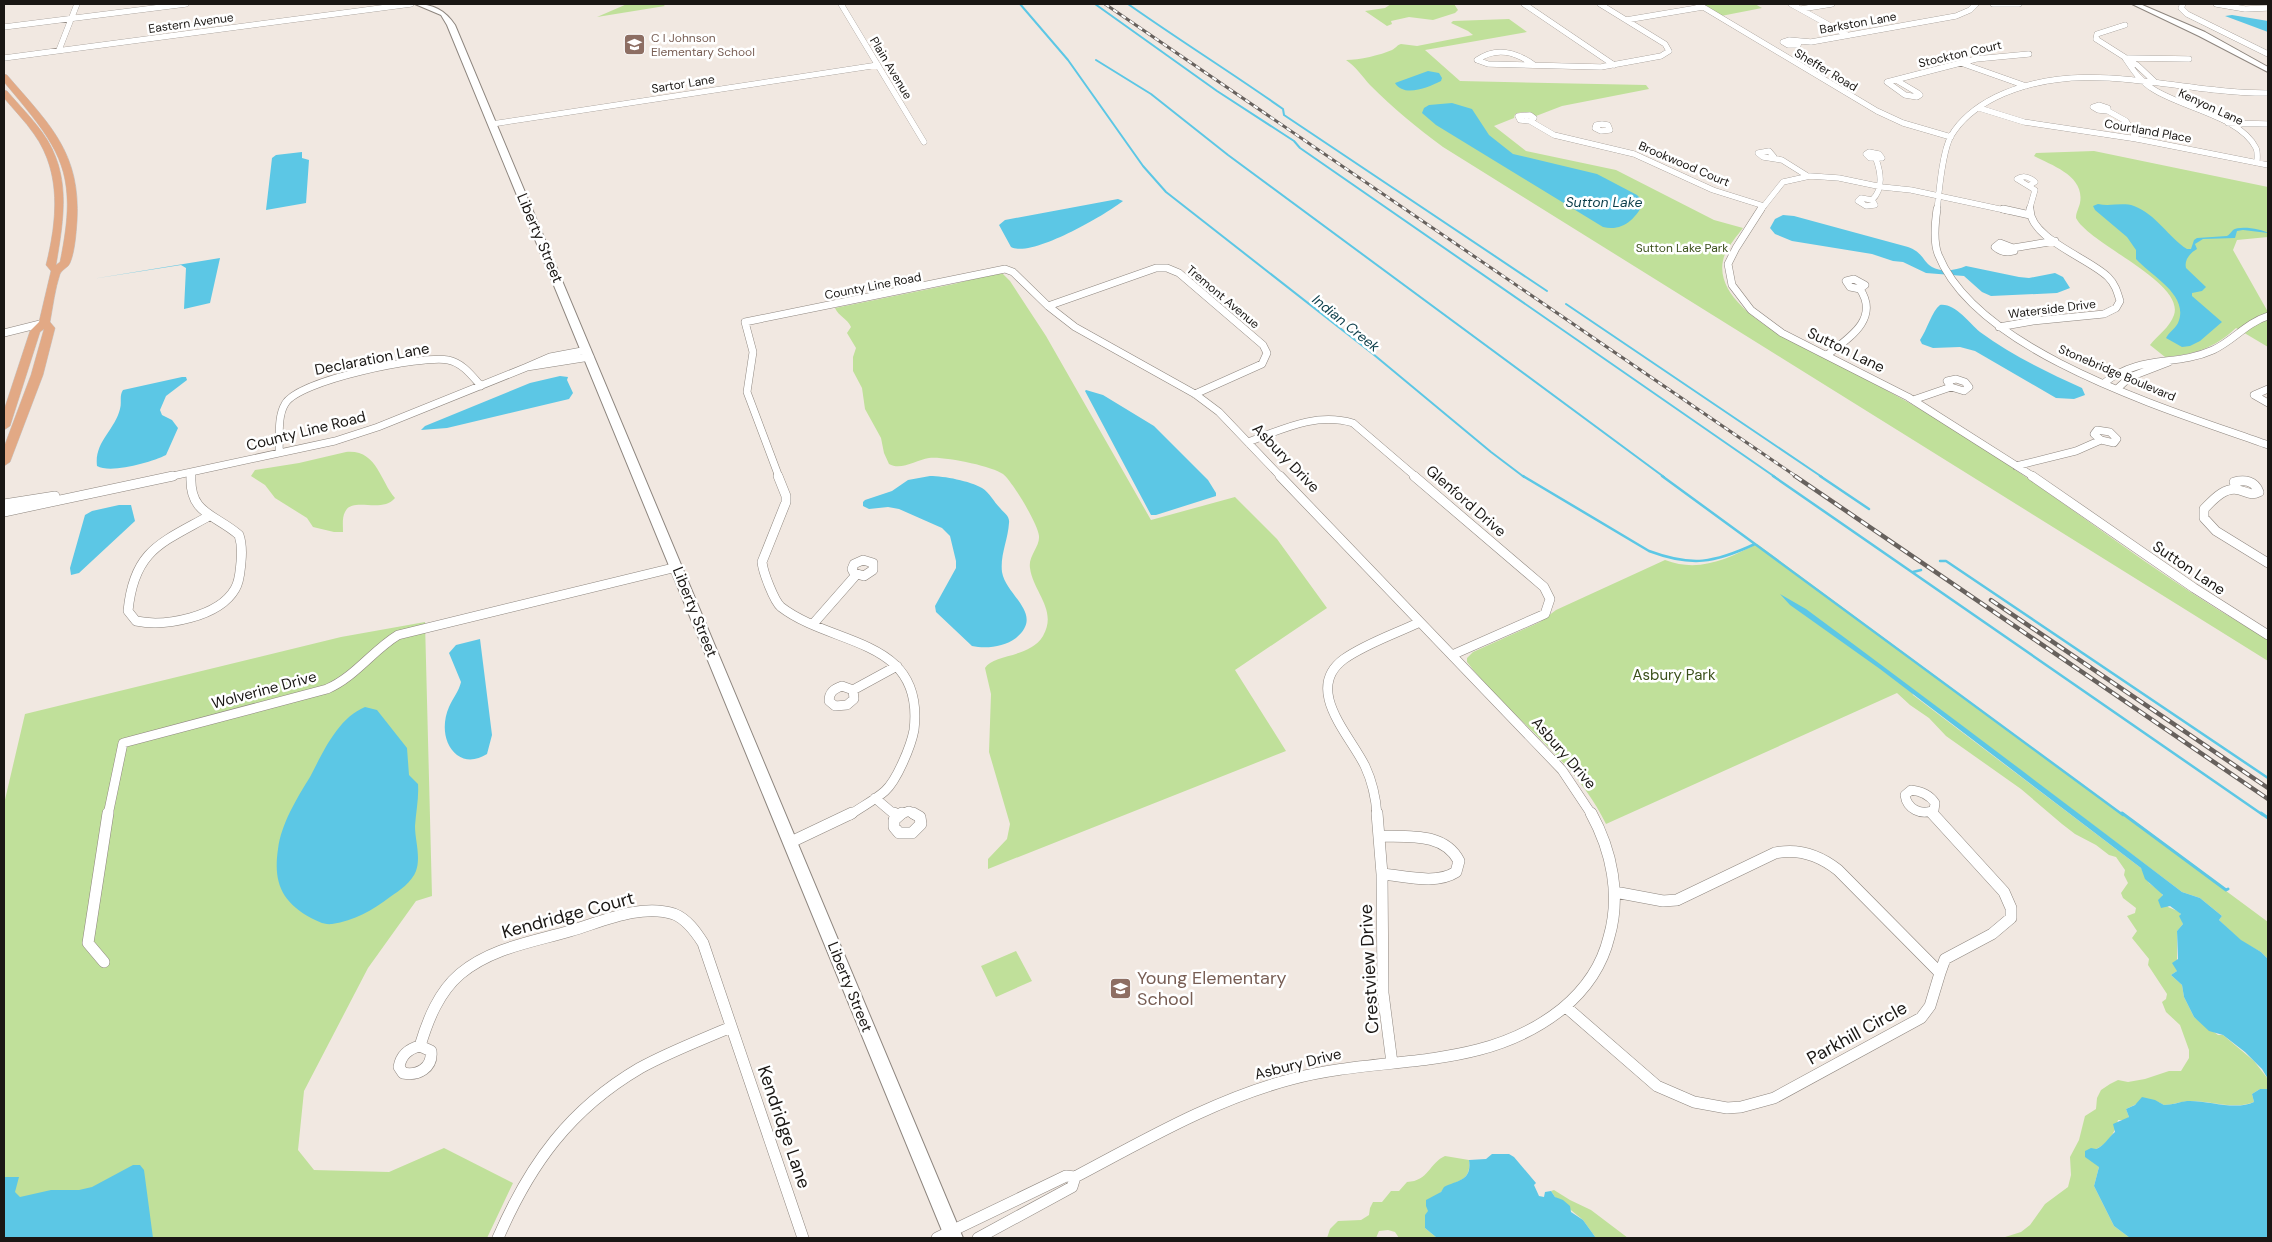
<svg xmlns="http://www.w3.org/2000/svg" width="2272" height="1242" font-family="'DM Sans',sans-serif">
  <style>
    .green { fill: #c0e09a }
    .water { fill: #5cc7e5 }
    .lines { fill: none; stroke-linecap: round; stroke-linejoin: round }
    .stream-far2 { stroke: #5cc7e5; stroke-width: 2 }
    .stream-far1 { stroke: #5cc7e5; stroke-width: 2.5 }
    .stream { stroke: #5cc7e5; stroke-width: 3 }
    .street-far3-casing { stroke: #8e867f; stroke-width: 6 }
    .street-far2-casing { stroke: #8e867f; stroke-width: 8 }
    .street-far1-casing { stroke: #8e867f; stroke-width: 10 }
    .street-casing { stroke: #8e867f; stroke-width: 12 }
    .secondary-casing { stroke: #8e867f; stroke-width: 2 }
    .primary-casing { stroke: #c8c7c7; stroke-width: 1 }
    .street-far3 { stroke: #fff; stroke-width: 5.5 }
    .street-far2 { stroke: #fff; stroke-width: 7 }
    .street-far1 { stroke: #fff; stroke-width: 9 }
    .street { stroke: #fff; stroke-width: 11 }
    .secondary { fill: #fff; fill-rule: evenodd }
    .primary { fill: #e2a985; fill-rule: evenodd }
    .rail-far1-casing { stroke: #67615d; stroke-width: 3 }
    .rail-casing { stroke: #67615d; stroke-width: 4.5 }
    .rail-far1 { stroke: #fff; stroke-width: 2; stroke-dasharray: 5; stroke-linecap: butt }
    .rail { stroke: #fff; stroke-width: 2.5; stroke-dasharray: 8; stroke-linecap: butt }
    .labels { text-anchor: middle; dominant-baseline: central; stroke-width: 5; stroke-linejoin: round; paint-order: stroke }
    .far-street-label { font-size: 12px; fill: #1a1714; stroke: #fff }
    .far-education-label { font-size: 12px; fill: #785e54; stroke: #fff; text-anchor: start }
    .far-park-label { font-size: 12px; fill: #3b501b; stroke: #fff }
    .far-water-label { font-size: 14px; font-style: italic; fill: #0c3e4a; stroke: #fff }
    .street-label { font-size: 15px; fill: #1a1714; stroke: #fff }
    .park-label { font-size: 15px; fill: #3b501b; stroke: #fff }
    .near-street-label { font-size: 18px; fill: #1a1714; stroke: #fff }
    .near-education-label { font-size: 18px; fill: #785e54; stroke: #fff; text-anchor: start }
  </style>
  <rect width="100%" height="100%" fill="#f1e8e1"/>
  <!-- green -->
  <path class="green" d="M627,4H662L665,6L597,17Z
    M1391,4H1454L1458,10L1455,13L1433,20L1409,17L1391,21L1392,24L1387,26L1365,11L1385,8Z
    M1702,4H1755L1762,8L1721,16Z
    M1509,19L1527,32L1425,50L1460,81L1646,85L1649,89L1562,106L1536,116C1530,111 1522,111 1515,114L1514,118L1494,126L1526,151L1616,170L1714,220L1743,228C1737,236 1729,245 1725,254C1711,289 1753,318 1777,333C1846,368 1914,403 1979,445C2075,509 2167,583 2268,639V661L1443,147C1417,128 1393,108 1370,85C1362,76 1356,67 1346,60C1359,60 1381,55 1392,50C1396,48 1397,45 1401,44L1417,46L1473,35L1468,31L1451,23L1453,21Z
    M2094,151L2268,187V237L2237,240L2233,250L2268,312V347L2236,328C2213,349 2195,354 2165,357L2150,345C2158,335 2170,327 2174,315C2185,282 2089,244 2076,218C2076,212 2079,208 2080,203C2085,176 2053,166 2034,156L2036,153Z
    M1001,272L1010,281L1046,336L1151,520L1235,497L1277,539L1327,608L1235,670L1286,751L988,869V859L1007,839L1010,824L989,752L991,694L985,668C993,654 1030,658 1043,636C1058,610 1033,592 1030,568C1028,556 1040,547 1039,536C1038,524 1012,481 1003,474C992,466 943,456 929,458C916,460 901,471 889,464L884,453L881,438L865,409L862,388L853,371V357L856,348L847,333L851,327C847,318 839,317 835,308L954,284Z
    M346,452C377,449 380,481 395,498C382,514 352,496 345,512C342,517 343,526 343,532H334L313,527L307,518L275,498L265,485L251,476L255,470L299,463Z
    M1757,544L2268,922V959L2261,952L2241,941L2219,920L2222,916L2200,898L2182,892L1910,687L1913,695L2141,868L2149,883L2161,892L2168,907L2180,912L2183,924L2177,931V971L2171,975L2182,985L2184,997L2194,1017L2218,1035H2223L2254,1061L2268,1079V1089H2260L2252,1094L2254,1102C2236,1110 2211,1101 2191,1101C2181,1101 2173,1105 2164,1105C2147,1095 2142,1102 2126,1109L2129,1117L2126,1120H2118C2115,1133 2108,1144 2096,1149L2099,1167L2094,1186L2114,1226L2130,1238H2002L2021,1232L2030,1225L2045,1204L2068,1187L2071,1175L2070,1157L2079,1140L2085,1116L2096,1109L2097,1098L2101,1090L2110,1084L2118,1080L2128,1082L2145,1079L2169,1071H2181L2189,1058V1050L2180,1025L2166,1012L2162,1002L2166,999L2167,994L2148,965L2149,959L2132,938L2137,931L2127,916L2135,913L2136,908L2123,898L2121,893L2128,883L2124,875L2125,870L2116,857L2109,855L2096,845L2075,834L2062,824L2021,789L1946,736L1929,718L1910,705L1897,693L1606,824C1574,758 1510,718 1467,662V658L1473,652L1540,622L1556,610L1665,560C1699,573 1727,559 1757,544Z
    M425,622L432,896L416,901L368,968L304,1091L298,1150L314,1170L389,1172L444,1148L513,1183L487,1238H4L5,842L4,804L25,714L341,637Z
    M1016,951L1032,981L996,997L981,966Z
    M1445,1156L1469,1160C1472,1185 1452,1179 1441,1192C1432,1203 1428,1214 1425,1228L1437,1238H1399L1395,1232L1388,1230L1379,1231L1376,1238H1327L1330,1229L1338,1221L1361,1220L1369,1215L1370,1208L1373,1202H1382L1391,1191H1399L1407,1182C1429,1181 1429,1163 1445,1156Z
    M1554,1190L1570,1200L1591,1210L1628,1238H1596L1583,1220L1555,1197L1551,1191Z"/>
  <!-- water -->
  <path class="water" d="M2232,15L2268,21V32L2225,16Z
    M1428,71L1439,73L1442,78L1441,81C1429,87 1404,98 1395,83Z
    M1452,103L1472,109L1489,135L1513,154L1597,174L1637,195L1644,202C1636,219 1622,232 1603,227L1436,125L1422,113L1424,108L1429,105Z
    M302,152V158L309,160L306,203L266,210L272,158L276,155Z
    M1118,199L1123,201C1105,215 1032,258 1011,247L999,225L1005,220Z
    M2098,204C2110,207 2122,202 2134,206C2156,214 2168,237 2187,249H2191L2194,240L2197,238L2227,236C2229,235 2231,232 2233,230C2239,225 2263,229 2268,233L2243,230L2237,231L2235,238L2203,239L2195,244L2197,249C2190,253 2184,260 2186,268L2206,287L2202,291L2192,293V296L2222,322L2200,341L2190,346L2182,347L2166,338C2169,332 2175,329 2178,323C2190,295 2151,276 2136,259V250L2127,237L2095,210L2093,206Z
    M1783,215L1794,216L1908,247C1924,253 1922,261 1932,267C1942,273 1957,270 1966,266L2019,277L2029,278L2055,273L2063,277L2070,288L2057,293L1991,296L1982,292L1964,276L1926,273L1903,262L1893,261L1872,254L1792,241L1775,234L1770,228L1775,219Z
    M220,258L210,303L184,309L186,268L181,265L92,279Z
    M1940,305C1955,303 1969,323 1980,332C2011,355 2047,372 2082,388L2085,395L2074,399L2056,398L1975,351L1960,347L1933,348L1922,344L1920,340C1927,330 1932,311 1940,305Z
    M560,376L568,377L567,380L573,393L569,399L447,428L421,430L425,426L530,383Z
    M182,377H186L187,380L166,396L160,410L162,415L172,420L178,428L166,455C152,462 111,474 97,466C94,442 115,430 120,409C122,402 119,396 123,390Z
    M1086,390L1103,395L1154,426L1208,480L1216,493V496L1156,515H1151L1085,391Z
    M930,476C944,476 970,481 982,488C989,492 994,502 1000,508C1004,513 1010,516 1009,523C1008,540 1000,555 1002,572C1006,596 1045,614 1016,638C1004,647 986,649 972,646L936,612L935,606L956,568V561L950,536L942,528L899,509L888,507L869,509L863,506V502L865,500L892,491L908,480Z
    M119,505H131L135,521L79,573L71,575L70,568L85,515L92,511Z
    M1780,594L1806,609C1932,702 2057,797 2182,892L2200,898L2222,916L2219,920L2241,940L2261,952L2268,959V1079L2262,1069L2245,1052L2223,1035L2209,1031L2194,1017L2184,997L2182,985L2171,975L2177,971L2172,963L2178,959L2177,931L2183,924L2179,916L2181,914L2170,906L2161,908L2158,900L2163,895L2145,879L2141,868L1880,669L1790,605Z
    M480,639L492,735L487,754C477,760 467,762 457,755C443,744 442,723 449,707C453,698 459,691 461,682L449,653L456,645Z
    M365,707L377,710L407,748L409,775L418,784C419,798 416,812 415,826C415,840 421,857 416,871C412,882 399,891 390,897C373,910 354,921 332,924C324,925 317,921 311,918C282,902 273,883 278,849C281,824 297,798 310,777C323,752 338,718 365,707Z
    M2260,1089H2268V1238H2130L2114,1226L2094,1186L2099,1167L2085,1157V1151L2091,1148L2096,1149C2104,1146 2108,1138 2115,1132L2113,1124L2129,1117L2126,1109L2135,1105L2142,1097L2155,1100L2164,1105C2172,1105 2179,1102 2187,1101C2208,1100 2235,1111 2254,1102L2252,1094Z
    M1492,1154H1509L1514,1157L1536,1183L1534,1185L1539,1196L1544,1197L1545,1192L1551,1191L1555,1197L1563,1200L1570,1206L1571,1212L1583,1220L1596,1238H1437L1425,1228V1215L1428,1211L1426,1206V1200L1441,1192L1444,1187C1458,1180 1472,1181 1469,1160L1486,1159Z
    M133,1165H140L144,1170L153,1238H4V1177H19L15,1192L20,1197L51,1190H79L92,1187Z"/>
  <g class="lines">
    <!-- stream-far2 -->
    <path class="stream-far2" d="M1020,4L1068,60L1143,166L1166,192L1373,354L1491,452L1524,477
      M1095,4L1217,91L1294,141L1300,148L1775,477
      M1128,4C1179,40 1232,73 1283,109L1284,115L1547,291
      M1096,60L1151,94L1228,155L1664,477
      M1566,304L1822,477"/>
    <!-- stream-far1 -->
    <path class="stream-far1" d="M1523,476L1649,551C1692,567 1714,563 1755,544L1662,476
      M1773,476L2263,815
      M1820,476L1869,509
      M1755,544L2123,815
      M1940,561H1946L2268,778
      M1913,572L1921,570"/>
    <!-- stream -->
    <path class="stream" d="M2122,813L2226,890L2228,889
      M2261,813L2268,818"/>
    <defs>
      <path id="street-far3" d="M841,4L924,142
        M1524,4L1614,65
        M1698,4L1877,111L1903,123L1951,137
        M1791,4L1847,35
        M1993,4H2019
        M2183,4L2181,8L2187,14L2268,54
        M2216,4L2245,9L2268,8
        M1801,9L1832,4
        M1626,20L1703,7
        M2125,25L2097,34L2096,39L2137,65L2155,82
        M4,27L186,4
        M1799,43L1798,45H1788L1783,42L1789,40L1811,42L1956,16L1970,10L1976,4
        M59,50L77,4
        M4,58L411,4
        M2125,58C2133,70 2140,81 2153,89C2182,108 2240,116 2256,148C2258,152 2257,158 2257,163
        M2128,58L2189,59
        M1961,63L2026,86
        M1534,65C1516,52 1497,46 1477,60L1488,64L1601,67L1661,56L1669,51L1665,44L1600,4
        M1896,80L1918,93L1920,95L1917,97L1905,95L1887,82L1976,59L2029,54
        M2099,105L2108,108V111L2098,110L2093,107Z
        M1979,108L2024,122L2137,139L2268,165
        M2108,111L2126,121L2137,139
        M1530,115L1534,118L1530,121L1520,120L1518,116Z
        M1530,121L1554,135L1634,154L1713,190L1764,206
        M2228,123L2268,124
        M492,124L878,65
        M1602,124L1608,125L1610,130L1601,131L1595,128L1596,125Z
        M1869,152L1879,154L1882,158H1870L1866,154Z
        M1774,157L1769,151L1758,153L1763,157L1782,160L1806,175
        M1861,198L1872,200L1875,205L1866,206L1858,201Z
        M1872,200C1884,189 1881,173 1876,159
        M1760,211L1783,182L1810,176L1839,178L1882,187L1911,190L2009,211
        M1937,211C1939,192 1942,152 1951,136C1961,119 1978,106 1996,97C2083,55 2177,94 2268,93
        M2029,211L2035,190L2017,179C2023,175 2030,177 2035,182L2030,185"/>
      <path id="street-far2" d="M1761,209L1736,248L1728,264L1732,285L1751,310L1782,333L1908,397L2034,477
        M1937,209C1935,223 1933,241 1938,254C1977,354 2174,411 2268,445
        M2003,209L2030,215
        M2000,243L2013,248L2014,251C2007,253 2001,252 1995,247Z
        M2013,248L2055,241
        M1854,279L1865,285L1860,289L1850,287L1846,281Z
        M1048,306L1156,268H1167L1179,273L1263,345L1267,353L1262,364L1195,394
        M1999,327L2033,321L2104,314L2116,308L2120,301C2117,291 2115,284 2108,277C2089,258 2030,239 2030,209
        M4,333L44,323
        M587,350L550,357L527,367L590,357
        M1827,355C1849,338 1880,319 1860,289
        M1956,379L1965,382L1969,387L1964,391L1951,387L1947,381Z
        M2104,383C2140,354 2175,367 2213,350C2233,341 2246,323 2268,316
        M2118,388L2130,377L2169,362
        M2268,389L2254,395L2268,403
        M1913,400L1951,387
        M2097,430L2110,432L2117,439L2114,443L2101,440L2094,434Z
        M1248,442C1283,429 1316,412 1353,423L1416,477
        M279,453C280,438 277,417 285,404C298,380 422,355 448,360C463,363 472,376 481,386
        M2016,466L2076,451L2101,440
        M168,477L335,441L378,427L527,367
        M191,477V472
        M779,477L747,392L753,352L745,322L1005,269L1013,272L1048,306L1075,327L1195,394L1219,412L1281,477"/>
      <path id="street-far1" d="M191,476C189,514 215,514 239,535C242,544 242,552 241,562C240,571 240,581 235,589C219,617 165,627 136,621L128,611C134,550 161,543 209,516
        M778,476L786,496V502L762,562C763,572 774,601 781,607C833,647 925,637 914,730C911,746 897,780 885,791C875,800 861,807 850,815
        M1280,476L1562,770L1592,815
        M1414,476L1544,587L1550,599L1545,614L1452,655
        M2032,476L2194,588L2268,635
        M2237,489L2234,482C2245,479 2255,481 2259,492C2251,496 2247,492 2239,490C2225,486 2213,500 2204,509V518L2216,531L2268,563
        M4,504L55,496
        M4,512L173,476
        M863,560L873,563V570L864,576L854,573L852,569L854,564Z
        M813,624L856,575
        M842,686L853,690L854,699L847,705L835,706L829,701C829,692 834,689 842,686Z
        M853,690L897,666
        M1911,790C1921,791 1929,794 1935,803L1934,810C1921,816 1907,809 1905,795Z
        M875,798L895,815
        M1931,812L1933,815
        M108,815L123,743L327,689C355,677 373,650 398,635L677,567
        M899,815L909,811L915,815
        M1377,815C1376,799 1372,781 1365,766C1350,735 1303,689 1344,659C1367,643 1395,634 1420,622"/>
      <path id="street" d="M894,813L897,816
        M902,813L894,820V827L899,833H912L921,824L920,817L913,813
        M1377,813L1382,874L1383,993L1392,1063
        M1932,813L2004,892L2011,908V918L1992,934L1945,959L1940,973
        M1380,836C1408,837 1444,832 1459,861L1456,872C1436,885 1405,876 1382,874
        M791,842L852,813
        M104,962L88,943L108,813
        M1566,1007L1657,1086L1694,1102L1727,1108L1741,1107L1774,1098L1921,1018L1930,1006L1940,973L1838,870C1819,855 1799,848 1775,853L1677,900L1663,901L1615,892
        M420,1046C428,1019 439,992 460,974C491,948 532,942 570,931C601,922 641,903 674,914C687,919 696,932 703,943L803,1238
        M420,1046L431,1051C433,1068 418,1076 403,1073L399,1067C401,1055 408,1049 420,1046Z
        M498,1238C530,1164 570,1109 640,1068C669,1052 701,1040 731,1027
        M937,1238L1066,1176L1075,1177C1145,1140 1215,1099 1292,1079C1385,1054 1482,1073 1562,1009C1585,990 1602,966 1609,937C1621,896 1612,851 1591,813
        M978,1238L1072,1187L1075,1177"/>
      <path id="secondary" d="M415,4C433,4 445,10 455,25L963,1238H945L447,25L441,15Z
        M2132,4H2140L2205,32L2268,67V72L2199,36Z"/>
      <path id="primary" d="M4,74L7,75C49,124 81,152 77,221C76,234 75,251 70,263C68,268 62,269 60,274C55,289 53,306 50,322L55,328L43,375L10,462L4,466V447L31,375L44,329L40,332L10,426L4,430V410L30,331L39,322L51,271L46,265C57,221 62,173 34,134C25,121 14,110 4,98V90L7,91C19,105 32,118 42,132C72,173 64,218 56,265L60,262C79,171 61,150 4,82Z"/>
    </defs>
    <!-- street-far3 casing -->
    <use href="#street-far3" class="street-far3-casing"/>
    <!-- street-far2 casing -->
    <use href="#street-far2" class="street-far2-casing"/>
    <!-- street-far1 casing -->
    <use href="#street-far1" class="street-far1-casing"/>
    <!-- street casing -->
    <use href="#street" class="street-casing"/>
    <!-- secondary casing -->
    <use href="#secondary" class="secondary-casing"/>
    <!-- primary casing -->
    <use href="#primary" class="primary-casing"/>
    <!-- street-far3 -->
    <use href="#street-far3" class="street-far3"/>
    <!-- street-far2 -->
    <use href="#street-far2" class="street-far2"/>
    <!-- street-far1 -->
    <use href="#street-far1" class="street-far1"/>
    <!-- street -->
    <use href="#street" class="street"/>
    <!-- secondary -->
    <use href="#secondary" class="secondary"/>
    <!-- primary -->
    <use href="#primary" class="primary"/>
    <defs>
      <path id="rail-far1" d="M1105,4L1797,477"/>
      <path id="rail" d="M1795,476L2268,799
        M1991,600L2268,788"/>
    </defs>
    <!-- rail-far1 casing -->
    <use href="#rail-far1" class="rail-far1-casing"/>
    <!-- rail casing -->
    <use href="#rail" class="rail-casing"/>
    <!-- rail-far1 -->
    <use href="#rail-far1" class="rail-far1"/>
    <!-- rail -->
    <use href="#rail" class="rail"/>
  </g>
  <!-- icons -->
  <defs>
    <symbol id="school-square" viewBox="-11 -11 22 22"><rect x="-9" y="-9" width="18" height="18" rx="4" fill="#8d6e63" stroke="#fff"/><path d="M0-5L7-2L0 1L-7-2ZM-4 1L0 2.5L4 1V4Q0 6-4 4Z" fill="#fff"/></symbol>
  </defs>
  <g fill-rule="evenodd">
    <use href="#school-square" x="622" y="32" width="25" height="25"/>
    <use href="#school-square" x="1108" y="976" width="25" height="25"/>
  </g>
  <g class="labels">
    <!-- far-street labels -->
    <g class="far-street-label">
      <text transform="translate(191 23) rotate(-8)">Eastern Avenue</text>
      <text transform="translate(1858 23) rotate(-10)">Barkston Lane</text>
      <text transform="translate(1960 54) rotate(-13)">Stockton Court</text>
      <text transform="translate(891 68) rotate(59)">Plain Avenue</text>
      <text transform="translate(1826 70) rotate(31)">Sheffer Road</text>
      <text transform="translate(683 84) rotate(-9)">Sartor Lane</text>
      <text transform="translate(2211 107) rotate(25)">Kenyon Lane</text>
      <text transform="translate(2148 131) rotate(10)">Courtland Place</text>
      <text transform="translate(1684 164) rotate(23)">Brookwood Court</text>
      <text transform="translate(873 286) rotate(-11)">County Line Road</text>
      <text transform="translate(1223 297) rotate(40)">Tremont Avenue</text>
      <text transform="translate(2052 309) rotate(-7)">Waterside Drive</text>
      <text transform="translate(2117 373) rotate(23)">Stonebridge Boulevard</text>
    </g>
    <!-- far-education labels -->
    <g class="far-education-label">
      <text x="651" y="38">C I Johnson<tspan x="651" dy="14">Elementary School</tspan></text>
    </g>
    <!-- far-park labels -->
    <g class="far-park-label">
      <text x="1682" y="248">Sutton Lake Park</text>
    </g>
    <!-- far-water labels -->
    <g class="far-water-label">
      <text x="1604" y="202">Sutton Lake</text>
      <text transform="translate(1346 323) rotate(39)">Indian Creek</text>
    </g>
    <!-- street labels -->
    <g class="street-label">
      <text transform="translate(540 238) rotate(67)">Liberty Street</text>
      <text transform="translate(1846 350) rotate(26)">Sutton Lane</text>
      <text transform="translate(372 359) rotate(-11)">Declaration Lane</text>
      <text transform="translate(306 431) rotate(-14)">County Line Road</text>
      <text transform="translate(1286 458) rotate(46)">Asbury Drive</text>
      <text transform="translate(1466 501) rotate(41)">Glenford Drive</text>
      <text transform="translate(2189 568) rotate(34)">Sutton Lane</text>
      <text transform="translate(695 612) rotate(68)">Liberty Street</text>
      <text transform="translate(264 690) rotate(-15)">Wolverine Drive</text>
      <text transform="translate(1564 753) rotate(49)">Asbury Drive</text>
      <text transform="translate(850 987) rotate(68)">Liberty Street</text>
      <text transform="translate(1298 1064) rotate(-14)">Asbury Drive</text>
    </g>
    <!-- park labels -->
    <g class="park-label">
      <text x="1674" y="675">Asbury Park</text>
    </g>
    <!-- near-street labels -->
    <g class="near-street-label">
      <text transform="translate(568 915) rotate(-15)">Kendridge Court</text>
      <text transform="translate(1369 969) rotate(-93)">Crestview Drive</text>
      <text transform="translate(1857 1033) rotate(-29)">Parkhill Circle</text>
      <text transform="translate(784 1127) rotate(71)">Kendridge Lane</text>
    </g>
    <!-- near-education labels -->
    <g class="near-education-label">
      <text x="1137" y="978">Young Elementary<tspan x="1137" dy="21">School</tspan></text>
    </g>
  </g>
  <!-- border -->
  <rect width="2272" height="1242" fill="none" stroke="#1a1714" stroke-width="10"/>
</svg>
